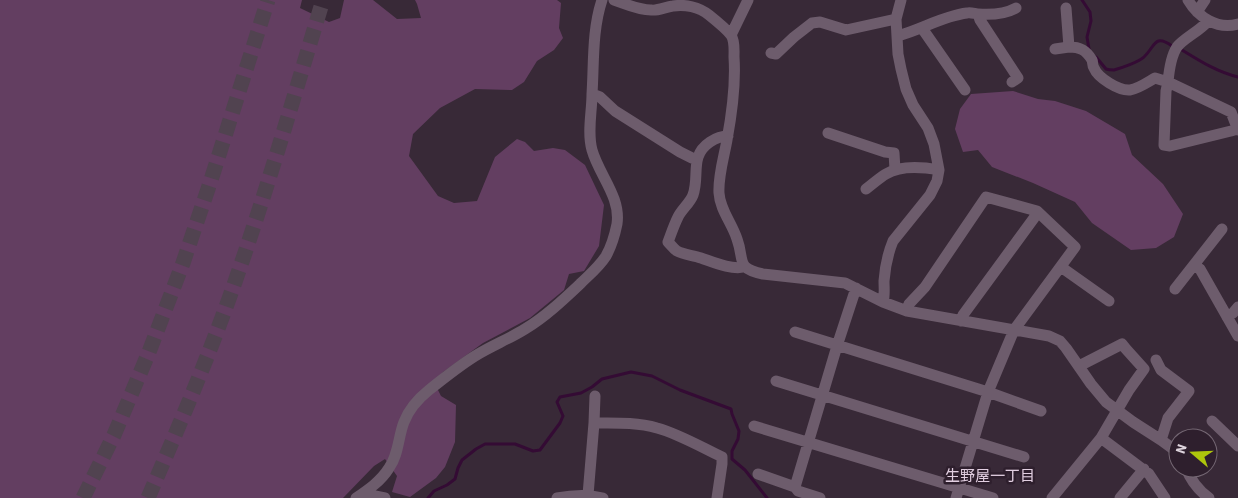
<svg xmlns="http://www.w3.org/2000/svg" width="1238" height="498" font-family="'Source Sans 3','Noto Sans JP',sans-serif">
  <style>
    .green { fill: #633e61 }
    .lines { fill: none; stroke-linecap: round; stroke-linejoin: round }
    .stream { stroke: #340b34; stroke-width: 3 }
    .highway-tunnel { stroke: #514350; stroke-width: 15; stroke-dasharray: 15 8; stroke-linecap: butt }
    .minor { stroke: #6d5c6c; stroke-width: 11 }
    .labels { text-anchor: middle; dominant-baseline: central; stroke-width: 5; stroke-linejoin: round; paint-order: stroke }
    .neighbourhood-label { font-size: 15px; fill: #e2cfe1; stroke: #2e1f2d }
  </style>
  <rect width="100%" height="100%" fill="#382937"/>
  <!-- green -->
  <path class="green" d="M0,0H302L300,8L329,22L340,18L344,0H373L397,19L421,18L417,4L415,0H557L561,3L559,28L563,38L554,50L537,61L524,82L512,90L475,89L440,108L413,134L409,156L438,196L454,203L477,201L495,157L517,139L525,142L534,151L553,148L565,150L585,165L604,205L599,246L584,271L569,274L564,290L530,318L483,343L443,372L434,382L441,396L456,405L455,442L445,467L436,478L410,497L392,492L397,476L385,459L374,466L343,498H0Z
    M1013,91L1038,99L1055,101L1086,111L1125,134L1132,155L1163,184L1183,214L1174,237L1156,248L1131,250L1092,223L1075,202L1033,183L992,167L978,150L963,152L955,129L960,109L971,94Z"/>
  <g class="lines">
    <!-- stream -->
    <path class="stream" d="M1082,0L1090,12L1091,21L1087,37L1089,49
      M1182,50C1200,61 1217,72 1238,77
      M1096,57L1106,69C1109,70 1112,70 1114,70C1121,68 1139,62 1144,57C1155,47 1154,33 1172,46
      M428,498L434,491L447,485L455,479L458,468L462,460L476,449L485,444H515L533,451L540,450L560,423L563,416L557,402L560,397L581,393L592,387L602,379L631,372L652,376L680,390L731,409L732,414L739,431L738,439L732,451V459L745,470L767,498"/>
    <!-- highway-tunnel -->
    <path class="highway-tunnel" d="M83,498L114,435L149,352L183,263L211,180L268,0
      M148,498C179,426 210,354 236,279C268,187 295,93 323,0"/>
    <!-- minor -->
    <path class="minor" d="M614,0C626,4 638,10 651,10C658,11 665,7 673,6C685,4 699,7 709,15C714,19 727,30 731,35C735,41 734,50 734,57C736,86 732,113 727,140C724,157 718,176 719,193C720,210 732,223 737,239C745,261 735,268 763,274L845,283L883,302L907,311L1049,336L1060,341L1066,348L1091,384L1106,402L1133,422L1161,440L1176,451L1178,454
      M1188,0C1198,17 1217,30 1238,24
      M1197,12L1205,0
      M978,14L980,20L1018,78L1012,82
      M1208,21C1200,31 1184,38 1177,47C1171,56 1169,71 1168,82L1231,112L1238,130
      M923,27L924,31L965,90
      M731,35L748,0
      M897,36C921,30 942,16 967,13C971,12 975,14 978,14C991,15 1005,14 1016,8
      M1069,47C1080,47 1086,50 1092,60C1093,62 1092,65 1094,68C1098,78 1119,91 1130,90C1138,89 1148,82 1155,78L1168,82L1166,91L1164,145L1170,146L1231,131L1237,129
      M1055,49L1069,47L1066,8
      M771,53L776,54L794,37L812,23L820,22L846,30L896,19
      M592,94L600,97L615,111L680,152L692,158L697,159
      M828,133L885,152L894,153L895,170
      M728,136C721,136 716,138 710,142C689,156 700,176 693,195C690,203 682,209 678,217C674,225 671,234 668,242C671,245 674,249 677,251C684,255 693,255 701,258C713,262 731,270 744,267
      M866,189C873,184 879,178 886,174C901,165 922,167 939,170
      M1194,265L1200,269L1238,336
      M1061,267L1109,301
      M1175,289L1222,229
      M883,302C885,295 884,288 884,281C885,268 888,253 893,241L930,195L937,181L939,170L934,144L928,128L913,105L906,89L901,69L898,54L896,19L901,0
      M907,311L909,304L925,287L986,197L1037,211L1075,247L1014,330L988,392L956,498
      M1227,317L1233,313L1238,307
      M961,321L963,315L1034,218L1037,211
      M795,332L988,392L1041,411
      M1156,360L1161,370L1189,391L1168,418L1161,440
      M776,381L1024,457
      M1212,421L1238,446
      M594,423C615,423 637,422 657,428C679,434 701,447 722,457V464L717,498
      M754,426L993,498
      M1101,438L1149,474L1165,498
      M1186,468C1191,481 1198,490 1209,498
      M758,474L795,487L798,491L820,498
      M795,487L837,346L856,288
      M362,494L368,497L375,496L385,498
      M588,495L594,423L595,396
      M356,498C368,490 381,481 389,468C399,454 398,437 404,422C409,409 419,398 429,390C444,378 459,366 475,356C491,346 509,339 525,329C545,317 563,300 580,284C589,275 599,267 606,256C611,247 615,234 617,224C621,197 599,175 592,150C587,132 592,112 592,94C594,63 592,30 602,0
      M557,498C573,495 587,494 603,498
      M1052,498L1101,438L1129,390L1144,369L1126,349L1122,344L1083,364L1079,367
      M1120,498L1144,469"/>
  </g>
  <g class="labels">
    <!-- neighbourhood labels -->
    <g class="neighbourhood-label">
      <text x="990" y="476">生野屋一丁目</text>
    </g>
  </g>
  <!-- north arrow -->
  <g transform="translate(1193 453) rotate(289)"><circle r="24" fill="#2e1f2d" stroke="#746773"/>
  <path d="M0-4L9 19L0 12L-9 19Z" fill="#aec60c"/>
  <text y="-8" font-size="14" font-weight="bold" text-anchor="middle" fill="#ded4dd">N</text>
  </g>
</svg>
